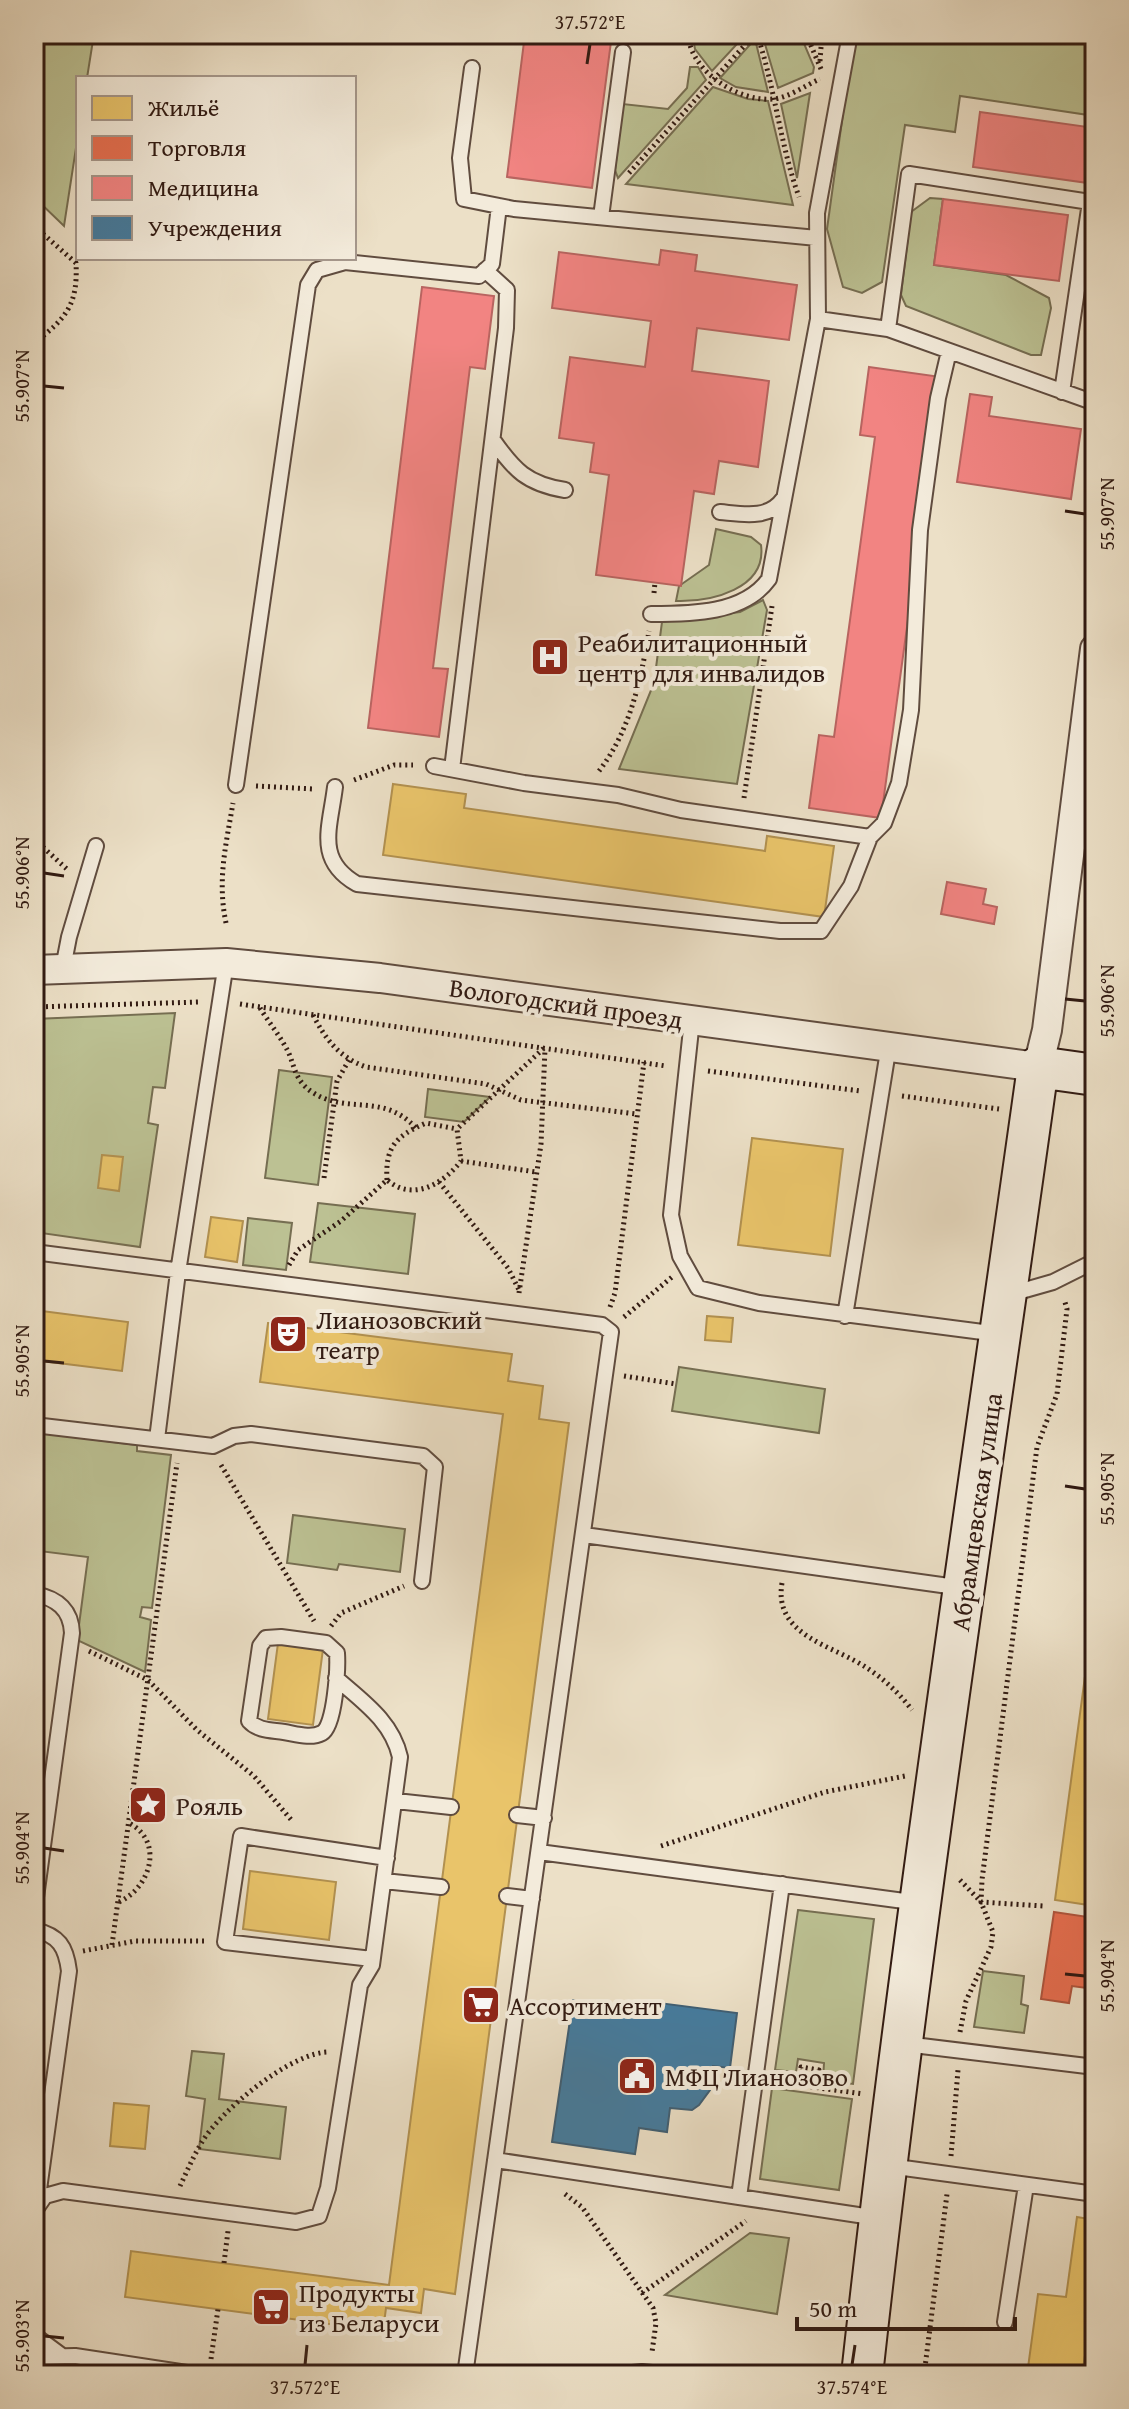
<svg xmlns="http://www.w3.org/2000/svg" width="1129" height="2409" font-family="'Gentium Book Plus',serif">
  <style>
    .green { fill: #bcc193; stroke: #766e52; stroke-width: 2 }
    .homes { fill: #e9c46a; stroke: #b29150; stroke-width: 2 }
    .shops { fill: #e76f51; stroke: #b0563e; stroke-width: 2 }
    .health { fill: #f28482; stroke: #b86460; stroke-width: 2 }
    .public { fill: #457b9d; stroke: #3f5e73; stroke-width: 2 }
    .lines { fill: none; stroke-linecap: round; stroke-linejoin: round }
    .lane-casing { stroke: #604c3f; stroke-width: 18 }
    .street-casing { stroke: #604c3f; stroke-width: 32 }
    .secondary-casing { stroke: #311a12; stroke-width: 44 }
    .path { stroke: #311a12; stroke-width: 5; stroke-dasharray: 2 4; stroke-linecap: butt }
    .lane { stroke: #f3ebdb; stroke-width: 14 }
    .street { stroke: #f3ebdb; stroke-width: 28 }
    .secondary { stroke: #f3ebdb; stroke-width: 40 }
    .ticks { fill: none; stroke: #311a12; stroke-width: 3 }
    .labels { text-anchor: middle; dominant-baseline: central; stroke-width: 8; stroke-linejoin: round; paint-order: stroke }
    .poi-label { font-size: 26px; fill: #311a12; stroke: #f3ebdb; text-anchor: start }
    .street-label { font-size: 26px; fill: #311a12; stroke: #f3ebdb }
    .neatline { fill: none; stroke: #311a12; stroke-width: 3 }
    .ticks-label { font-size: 20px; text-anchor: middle; fill: #311a12 }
  </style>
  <rect width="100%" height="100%" fill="#ece0c7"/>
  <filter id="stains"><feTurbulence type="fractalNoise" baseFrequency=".0025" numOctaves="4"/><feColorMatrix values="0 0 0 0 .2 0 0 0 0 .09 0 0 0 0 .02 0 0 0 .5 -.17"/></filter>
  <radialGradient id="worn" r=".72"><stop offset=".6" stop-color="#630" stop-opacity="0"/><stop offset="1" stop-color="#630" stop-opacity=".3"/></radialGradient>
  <!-- green -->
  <path class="green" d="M34,34H94L87,78H78V135L64,226L34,197Z
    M762,34H800L814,67L813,73L778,88Z
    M854,34H1044L1095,41V116L960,96L955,132L905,125L882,282L862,293L843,287L827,229Z
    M693,39L737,44L712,71L695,49Z
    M755,39L768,92L736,87L720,78Z
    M690,67H698L706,80L618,178L615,170L623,104L668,109L687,88Z
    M713,87L748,99L768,101L793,205L626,184Z
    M810,93L797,178L781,104Z
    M930,198L943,199L934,265L1006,275L1049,298L1051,308L1041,355H1031L906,306L901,295L911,212Z
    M716,529L751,537L761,545C767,589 711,602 676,601L679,586L709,565Z
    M763,600L767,610L737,784L619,769L654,683L662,622L740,612Z
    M175,1013L165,1088L153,1087L148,1123L158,1125L140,1247L34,1232V1019Z
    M279,1070L332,1077L318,1185L265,1178Z
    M428,1089L490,1097L464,1122L425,1117Z
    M318,1203L415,1214L408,1274L310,1262Z
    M248,1218L292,1223L286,1270L243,1265Z
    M679,1367L825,1389L819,1433L672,1411Z
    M34,1432L137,1445V1451L171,1455L152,1608L142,1607L140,1617L151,1620L145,1672L77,1640L88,1557L40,1551L34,1579Z
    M293,1515L405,1529L400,1572L339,1564L337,1570L287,1563Z
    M798,1910L874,1919L853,2084L823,2080L824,2063L798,2059L796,2072L775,2070Z
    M983,1971L1024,1976L1021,2004L1028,2006L1024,2033L974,2027Z
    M192,2051L224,2054L219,2099L286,2107L280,2159L199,2149L205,2099L186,2096Z
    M772,2088L852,2099L839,2190L760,2179Z
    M750,2233L789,2238L777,2314L665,2295Z"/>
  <!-- homes -->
  <path class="homes" d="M393,784L466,794L464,808L765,851L767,836L834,846L824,917L383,855Z
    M752,1138L843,1149L830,1256L738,1245Z
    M102,1155L123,1157L119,1191L98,1188Z
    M211,1217L243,1221L237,1262L205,1257Z
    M34,1310L128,1322L122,1371L34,1360Z
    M707,1316L733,1318L731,1342L705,1340Z
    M268,1323L512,1354L508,1381L543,1386L539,1419L569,1423L455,2294L424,2289L421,2313L386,2308L383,2331L125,2297L131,2251L389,2285L503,1414L260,1382Z
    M1095,1602V1906L1055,1900Z
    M278,1643L323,1649L313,1725L268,1719Z
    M34,1651L44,1653L34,1732Z
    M250,1871L336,1882L329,1940L243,1929Z
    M114,2103L149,2106L145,2149L110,2146Z
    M1077,2217L1095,2220V2290L1082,2375H1027L1038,2294L1066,2297Z"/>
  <!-- shops -->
  <path class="shops" d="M1054,1912L1095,1918V1989L1072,1986L1069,2003L1041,1999Z"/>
  <!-- health -->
  <path class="health" d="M525,34H612L592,188L507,177Z
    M980,112L1095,128V184L973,167Z
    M943,199L1068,215L1059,281L934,265Z
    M661,250L697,255L695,271L797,285L789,340L697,328L692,371L769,381L758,467L719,461L714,494L694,491L681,586L596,575L609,475L590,472L594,443L559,438L570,357L645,367L651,321L552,308L559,252L659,265Z
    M422,287L494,296L485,369L470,367L433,668L448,669L439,737L368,728Z
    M869,367L941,377L881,818L809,808L819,735L834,737L875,437L860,435Z
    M970,394L992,397L989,416L1081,429L1071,499L957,482Z
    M947,882L986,889L983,904L997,907L994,924L941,914Z"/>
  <!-- public -->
  <path class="public" d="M573,2000L643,2009L644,2001L737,2013L730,2068L713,2066L710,2090L699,2105L692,2110L670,2108L667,2132L639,2128L635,2154L552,2142Z"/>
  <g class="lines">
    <defs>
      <path id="lane" d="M850,34L817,213L818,319L888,329L1095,403
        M472,68L460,158L464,199L514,209L817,238
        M601,217L623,52
        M888,329L909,174L1090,202L1062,392
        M493,440C514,470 527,484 565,490
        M720,512C742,514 768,520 783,499
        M651,614C691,614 744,614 769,579L818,319
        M434,766L524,783L618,795L681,810L870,837
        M452,769L506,328L507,290L485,270
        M236,785L308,285L317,270L345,262L479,276L492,264L499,206
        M335,787C330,828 315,860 357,884L780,931H821L851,886L870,837L884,823L899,783L911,710L920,530L938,398L949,351
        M63,968L69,937L96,846
        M692,1020L671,1215L680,1256L698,1288L759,1303L998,1334
        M34,1252L602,1325L611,1332L465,2375
        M1011,1294L1053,1282L1095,1261
        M845,1316L889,1045
        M34,1425L213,1446L234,1436L251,1434L423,1456L435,1467L422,1581
        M157,1439L178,1272L226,963
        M584,1535L963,1588
        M34,1594C56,1598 71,1609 72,1633L34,1912
        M281,1637L326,1643L337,1653C338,1668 335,1726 322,1733C311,1739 296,1734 284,1732C272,1730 258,1731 249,1721L260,1646L266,1638Z
        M396,1801L451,1807
        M517,1815L544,1818
        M539,1852L919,1903
        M384,1881L441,1887
        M782,1884L739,2197L878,2218
        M507,1896L532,1899
        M34,1930C59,1935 66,1947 69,1971L37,2204
        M372,1959L225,1942L241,1836L387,1858
        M905,2044L1095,2067
        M495,2160L739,2197
        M889,2166L1095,2194
        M34,2212L45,2196L63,2191L296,2222L319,2216L328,2188L360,1985L372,1965L400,1757C392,1721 362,1701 336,1678
        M1005,2322L1026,2185
        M34,2335L61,2355
        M34,2357L75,2356L200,2375
        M613,2375L642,2372L672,2375"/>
      <path id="street" d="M34,970L226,963L380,978L1038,1067L1047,1030L1095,649"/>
      <path id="secondary" d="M862,2375C910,1938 977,1503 1038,1067L1095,1075"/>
    </defs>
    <!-- lane casing -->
    <use href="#lane" class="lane-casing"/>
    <!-- street casing -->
    <use href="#street" class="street-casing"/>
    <!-- secondary casing -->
    <use href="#secondary" class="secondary-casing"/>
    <!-- path -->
    <path class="path" d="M688,34C690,71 738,102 773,99C788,98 806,85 820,79
      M757,34C775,88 780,144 799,197
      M806,34L821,69
      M820,61L822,34
      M34,88L36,34
      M629,173L755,34
      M34,226L76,263C78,304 67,318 34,343
      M654,593L655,582
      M599,771C630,731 641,680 649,631
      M354,780L394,765H413
      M256,786L314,789
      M744,798L772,606
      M34,839L69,871
      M226,923C217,880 226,845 233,803
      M240,1004L666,1066
      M34,1007L199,1002
      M260,1008C269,1023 283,1039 290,1056C295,1070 297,1082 312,1092C346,1115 383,1092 416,1128
      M313,1015C326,1040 339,1057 366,1067L486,1084L521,1100L637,1114
      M708,1071L860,1091
      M902,1096L999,1109
      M461,1161L536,1172
      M324,1178L337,1081L349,1060
      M387,1180C385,1147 396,1136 426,1123L457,1129
      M439,1182L508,1268L519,1290
      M289,1265L298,1250L341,1221L387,1180C413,1202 443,1184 461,1161L457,1129L544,1048
      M519,1293L541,1144L545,1049
      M610,1307L615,1293L644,1062
      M624,1317L672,1277
      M624,1376L676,1384
      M221,1465L314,1621
      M782,1583C773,1636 833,1645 867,1668C884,1679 900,1694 912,1710
      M331,1626L341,1613L404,1586
      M89,1651L148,1680L197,1730L254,1776L293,1822
      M661,1846L825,1792L905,1776
      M960,1880L981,1902L1043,1906
      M119,1902C150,1888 165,1842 129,1823
      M1085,1911L1095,1913
      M112,1945L177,1463
      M83,1951L135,1941H204
      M960,2032L966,2001L991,1947L993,1932L981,1902L982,1880L1037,1447L1057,1394L1067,1309L1064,1299
      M712,2074L737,2077
      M775,2082L864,2094
      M798,2086L801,2067L819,2070L817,2088
      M951,2156L958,2070
      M180,2186C187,2171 194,2155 202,2142C221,2110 292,2051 330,2052
      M565,2194L582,2207L653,2308L656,2323L652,2352
      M224,2263L228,2231
      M642,2293L746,2221
      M211,2359L218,2309
      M924,2375L947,2194"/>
    <!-- lane -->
    <use href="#lane" class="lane"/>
    <!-- street -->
    <use href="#street" class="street"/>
    <!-- secondary -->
    <use href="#secondary" class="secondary"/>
  </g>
  <!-- ticks -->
  <path class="ticks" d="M587,64L590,44M44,386L64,388M1065,511L1085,514M44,873L64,876M1065,999L1085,1001M44,1361L64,1363M1065,1486L1085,1489M44,1848L64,1851M1065,1974L1085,1976M44,2336L64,2338M305,2365L307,2345M852,2365L855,2345"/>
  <!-- icons -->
  <defs>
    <symbol id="hospital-square" viewBox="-11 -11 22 22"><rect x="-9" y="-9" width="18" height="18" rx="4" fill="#8f2418" stroke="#f3ebdb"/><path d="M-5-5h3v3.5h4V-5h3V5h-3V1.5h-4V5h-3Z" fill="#fff"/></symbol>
    <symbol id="theatre-square" viewBox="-11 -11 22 22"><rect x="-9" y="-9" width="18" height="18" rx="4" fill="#8f2418" stroke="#f3ebdb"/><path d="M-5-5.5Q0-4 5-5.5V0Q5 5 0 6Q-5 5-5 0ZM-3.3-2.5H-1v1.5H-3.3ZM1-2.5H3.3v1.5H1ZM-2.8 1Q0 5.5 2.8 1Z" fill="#fff"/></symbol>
    <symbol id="sight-square" viewBox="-11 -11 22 22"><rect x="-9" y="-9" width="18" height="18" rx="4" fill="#8f2418" stroke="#f3ebdb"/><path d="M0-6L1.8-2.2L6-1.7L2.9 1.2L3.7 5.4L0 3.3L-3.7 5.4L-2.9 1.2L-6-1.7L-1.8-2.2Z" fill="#fff"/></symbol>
    <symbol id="supermarket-square" viewBox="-11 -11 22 22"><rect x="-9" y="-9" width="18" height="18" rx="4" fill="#8f2418" stroke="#f3ebdb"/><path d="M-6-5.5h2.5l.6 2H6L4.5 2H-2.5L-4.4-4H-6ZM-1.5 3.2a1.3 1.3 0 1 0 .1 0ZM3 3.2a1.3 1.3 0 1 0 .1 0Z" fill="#fff"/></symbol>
    <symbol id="civic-square" viewBox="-11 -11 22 22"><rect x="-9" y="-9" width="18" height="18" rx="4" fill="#8f2418" stroke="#f3ebdb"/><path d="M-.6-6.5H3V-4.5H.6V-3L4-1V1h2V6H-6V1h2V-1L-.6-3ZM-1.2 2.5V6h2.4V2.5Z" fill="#fff"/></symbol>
  </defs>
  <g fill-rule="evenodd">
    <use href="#hospital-square" x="528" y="635" width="44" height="44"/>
    <use href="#theatre-square" x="266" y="1312" width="44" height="44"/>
    <use href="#sight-square" x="126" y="1783" width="44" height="44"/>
    <use href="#supermarket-square" x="459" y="1983" width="44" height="44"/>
    <use href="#civic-square" x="615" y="2054" width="44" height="44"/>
    <use href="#supermarket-square" x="249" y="2285" width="44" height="44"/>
  </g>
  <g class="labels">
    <!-- poi labels -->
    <g class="poi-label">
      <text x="578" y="642">Реабилитационный<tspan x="578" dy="30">центр для инвалидов</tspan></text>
      <text x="316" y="1319">Лианозовский<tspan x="316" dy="30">театр</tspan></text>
      <text x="176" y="1805">Рояль</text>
      <text x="509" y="2005">Ассортимент</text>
      <text x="665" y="2076">МФЦ Лианозово</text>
      <text x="299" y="2292">Продукты<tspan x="299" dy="30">из Беларуси</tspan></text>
    </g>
    <!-- street labels -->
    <g class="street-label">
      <text transform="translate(566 1003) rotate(8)">Вологодский проезд</text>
      <text transform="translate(976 1512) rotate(-82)">Абрамцевская улица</text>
    </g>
  </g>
  <!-- margin -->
  <rect width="1129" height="2409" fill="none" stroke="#ece0c7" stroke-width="88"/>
  <!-- legend -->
  <rect x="76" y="76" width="280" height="184" fill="#f3ebdb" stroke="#a5978b" stroke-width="2"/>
  <rect x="92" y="96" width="40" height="24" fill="#e9c46a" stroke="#a5978b" stroke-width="2"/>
  <text x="148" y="116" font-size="24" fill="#311a12">Жильё</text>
  <rect x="92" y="136" width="40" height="24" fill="#e76f51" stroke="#a5978b" stroke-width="2"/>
  <text x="148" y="156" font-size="24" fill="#311a12">Торговля</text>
  <rect x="92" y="176" width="40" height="24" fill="#f28482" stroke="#a5978b" stroke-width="2"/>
  <text x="148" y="196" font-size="24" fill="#311a12">Медицина</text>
  <rect x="92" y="216" width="40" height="24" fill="#457b9d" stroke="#a5978b" stroke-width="2"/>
  <text x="148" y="236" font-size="24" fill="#311a12">Учреждения</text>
  <!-- scale -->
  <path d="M797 2317v12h218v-12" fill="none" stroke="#311a12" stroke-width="4"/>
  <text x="809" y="2317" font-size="24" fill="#311a12" stroke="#f3ebdb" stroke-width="6" paint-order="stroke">50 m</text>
  <rect x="44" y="44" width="1041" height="2321" class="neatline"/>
  <g class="ticks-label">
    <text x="590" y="29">37.572°E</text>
    <text transform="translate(22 386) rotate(-90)" y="7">55.907°N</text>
    <text transform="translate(1107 514) rotate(-90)" y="7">55.907°N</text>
    <text transform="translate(22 873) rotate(-90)" y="7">55.906°N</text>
    <text transform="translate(1107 1001) rotate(-90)" y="7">55.906°N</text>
    <text transform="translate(22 1361) rotate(-90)" y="7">55.905°N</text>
    <text transform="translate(1107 1489) rotate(-90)" y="7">55.905°N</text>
    <text transform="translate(22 1848) rotate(-90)" y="7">55.904°N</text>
    <text transform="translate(1107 1976) rotate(-90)" y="7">55.904°N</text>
    <text transform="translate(22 2336) rotate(-90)" y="7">55.903°N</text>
    <text x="305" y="2394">37.572°E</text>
    <text x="852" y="2394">37.574°E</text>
  </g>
  <rect width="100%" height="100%" filter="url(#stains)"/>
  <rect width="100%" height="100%" fill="url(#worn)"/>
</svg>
